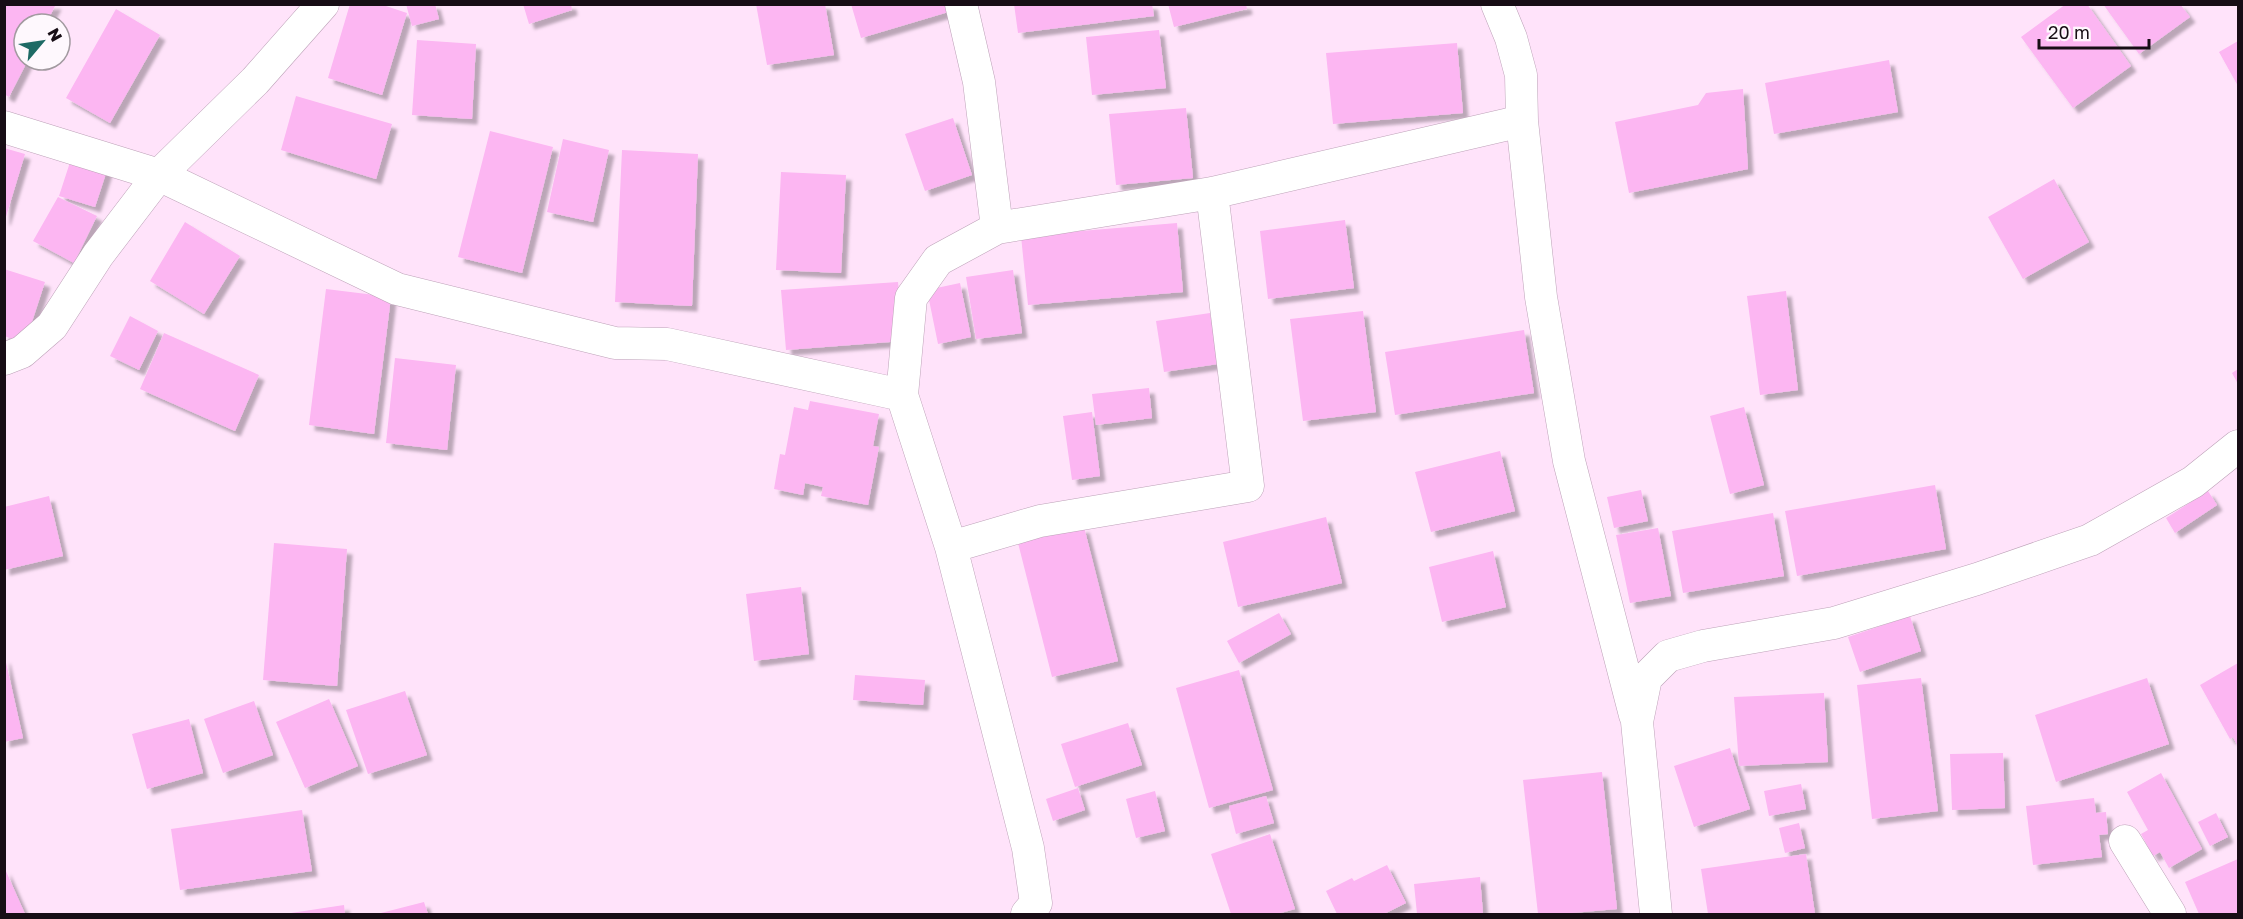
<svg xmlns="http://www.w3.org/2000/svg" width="2243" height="919" font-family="'Golos Text',sans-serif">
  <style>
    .building { fill: #fcb6f2; filter: url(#shadow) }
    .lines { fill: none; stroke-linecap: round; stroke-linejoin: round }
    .street-casing { stroke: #bda2b8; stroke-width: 33 }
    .street { stroke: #fff; stroke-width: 32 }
  </style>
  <defs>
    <filter id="shadow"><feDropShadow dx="5.5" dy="5.5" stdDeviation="1.5" flood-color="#0004"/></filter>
  </defs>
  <rect width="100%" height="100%" fill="#ffe3fa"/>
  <!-- building -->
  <path class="building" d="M4,4H56L46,24H24V60H28L9,97L4,94Z
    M350,4H380L407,13L382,95L328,78Z
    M406,4H435L439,19L412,26Z
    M523,4H571L572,10L529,24Z
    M756,4H825L834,55L767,65Z
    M851,4H953L955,10L861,38Z
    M1014,4H1152L1154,16L1018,33Z
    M1168,4H1246L1247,9L1174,27Z
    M2066,4H2087L2131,66L2073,108L2021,37Z
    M2103,4H2180L2190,17L2139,54Z
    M116,9L160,35L110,123L66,98Z
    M1159,30L1166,88L1092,95L1086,37Z
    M417,40L476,44L472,119L412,115Z
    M2238,41V86L2219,52Z
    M1457,43L1463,113L1333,124L1326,53Z
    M1889,60L1898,112L1774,134L1765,83Z
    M1743,89L1748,169L1629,193L1615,122L1698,105L1706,93Z
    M296,96L392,124L376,179L281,150Z
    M1186,108L1193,178L1116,185L1109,114Z
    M953,118L972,175L925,191L905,134Z
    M490,131L553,147L522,273L458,257Z
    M563,139L609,150L593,222L547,212Z
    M75,147L111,158L95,207L59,196Z
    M4,148L25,154L5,220H4Z
    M622,150L698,154L692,306L615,302Z
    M781,172L846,175L841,273L776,270Z
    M2054,179L2089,242L2023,279L1988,217Z
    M58,197L97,216L74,263L33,241Z
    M1345,220L1354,288L1268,299L1260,231Z
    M185,222L240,256L204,314L150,281Z
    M1177,223L1183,292L1028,305L1021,236Z
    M4,269L45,282L25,343L4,336Z
    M1013,270L1022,333L976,339L966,277Z
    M898,282L903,341L786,350L781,290Z
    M960,283L971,337L938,344L927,290Z
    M326,289L391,297L374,434L309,425Z
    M1786,291L1798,390L1760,395L1747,296Z
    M1363,311L1376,412L1303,421L1290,319Z
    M1210,313L1218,364L1164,372L1156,321Z
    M130,316L158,331L139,370L110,356Z
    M1524,330L1534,393L1395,415L1385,352Z
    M164,333L259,375L235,431L140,389Z
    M395,358L456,365L447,450L386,443Z
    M2238,369V384L2232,373Z
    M1149,388L1152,418L1096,425L1092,394Z
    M810,401L879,414L873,446L879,447L868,505L821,496L823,487L805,483L803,495L774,489L780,454L785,455L794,407L808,410Z
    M1744,407L1764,485L1730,494L1710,416Z
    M1092,412L1100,476L1072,480L1063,416Z
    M1500,451L1515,511L1431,532L1415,472Z
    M1935,485L1946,549L1797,576L1785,511Z
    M1641,490L1648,521L1614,528L1607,497Z
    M2208,491L2217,505L2175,533L2166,518Z
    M49,496L63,556L4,570V507Z
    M1773,513L1784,576L1683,593L1672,531Z
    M1326,517L1342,583L1238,607L1223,542Z
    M1084,527L1118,661L1052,677L1018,543Z
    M1658,528L1671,596L1630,603L1616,535Z
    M274,543L347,549L337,686L263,680Z
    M1493,551L1506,607L1442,622L1429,567Z
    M801,587L809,654L754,661L746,594Z
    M1279,613L1291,634L1239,663L1227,641Z
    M1910,616L1921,651L1860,672L1848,637Z
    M5,658L23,738L4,742V659Z
    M2238,663V747L2233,737L2230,739L2200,685Z
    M1239,670L1273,790L1209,808L1176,688Z
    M855,675L925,680L923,705L853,700Z
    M1921,678L1938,811L1872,819L1857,685Z
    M2147,678L2169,744L2056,782L2035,715Z
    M405,691L427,755L368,774L346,710Z
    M1824,693L1828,762L1739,766L1734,697Z
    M329,699L358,766L305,788L276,722Z
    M254,701L273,755L223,773L204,719Z
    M189,719L203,773L147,789L132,734Z
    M1128,723L1142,765L1075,787L1061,744Z
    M1730,748L1750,809L1694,827L1674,766Z
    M2003,753L2005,808L1952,810L1950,754Z
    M1602,772L1617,909L1561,914H1538L1523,780Z
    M2161,773L2202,849L2169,868L2160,852L2153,856L2141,834L2148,830L2127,792Z
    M1801,784L1806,809L1769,816L1764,791Z
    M1078,788L1085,810L1053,821L1046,799Z
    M1155,791L1165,831L1136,838L1126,799Z
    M1266,796L1274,823L1236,834L1229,806Z
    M2094,798L2096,813L2106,812L2108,834L2099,835L2102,857L2033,865L2026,806Z
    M302,810L312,871L180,890L171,829Z
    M2216,813L2228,837L2210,846L2198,822Z
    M1799,823L1805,848L1785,853L1779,828Z
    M1270,834L1295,909L1277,914H1231L1211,854Z
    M1806,854L1815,914H1708L1701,869Z
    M2238,859V914H2199L2185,882Z
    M1387,865L1406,903L1384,914H1337L1326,891L1352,878L1354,881Z
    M5,869L25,914H5Z
    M1480,877L1483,914H1417L1414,884Z
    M424,902L428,914H377Z
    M344,905L345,914H292L291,913Z"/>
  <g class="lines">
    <defs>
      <path id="street" d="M961,4L979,82L997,228
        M1497,4L1511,38L1521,75L1522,121L1541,297L1569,461L1635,715
        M4,127L159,175L397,289L615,343L667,344L902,395
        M4,359L22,352L52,326L98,255L159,175L255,81L323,4
        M951,547L1040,521L1248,486L1212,193
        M2125,841L2170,914
        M1027,914L1036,903L1028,848L951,547L902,395L911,298L938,260L997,228L1212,193L1522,121
        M1656,914L1637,722L1646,678L1668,656L1703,646L1834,623L1977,579L2090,540L2193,482L2238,446"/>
    </defs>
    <!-- street casing -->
    <use href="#street" class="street-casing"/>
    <!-- street -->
    <use href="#street" class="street"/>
  </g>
  <!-- border -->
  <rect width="2243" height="919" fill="none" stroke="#170d15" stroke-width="12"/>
  <!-- north arrow -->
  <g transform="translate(42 42) rotate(61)"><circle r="28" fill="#fef8fd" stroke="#a29aa0" stroke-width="1.5"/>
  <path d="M0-4.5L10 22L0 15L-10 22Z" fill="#1e6a65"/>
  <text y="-9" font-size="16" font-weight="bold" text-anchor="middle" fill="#170d15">N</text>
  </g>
  <!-- scale -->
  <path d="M2039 39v9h110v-9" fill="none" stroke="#170d15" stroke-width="3"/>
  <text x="2048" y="39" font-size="18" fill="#170d15" stroke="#fef8fd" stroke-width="4.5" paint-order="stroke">20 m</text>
</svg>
